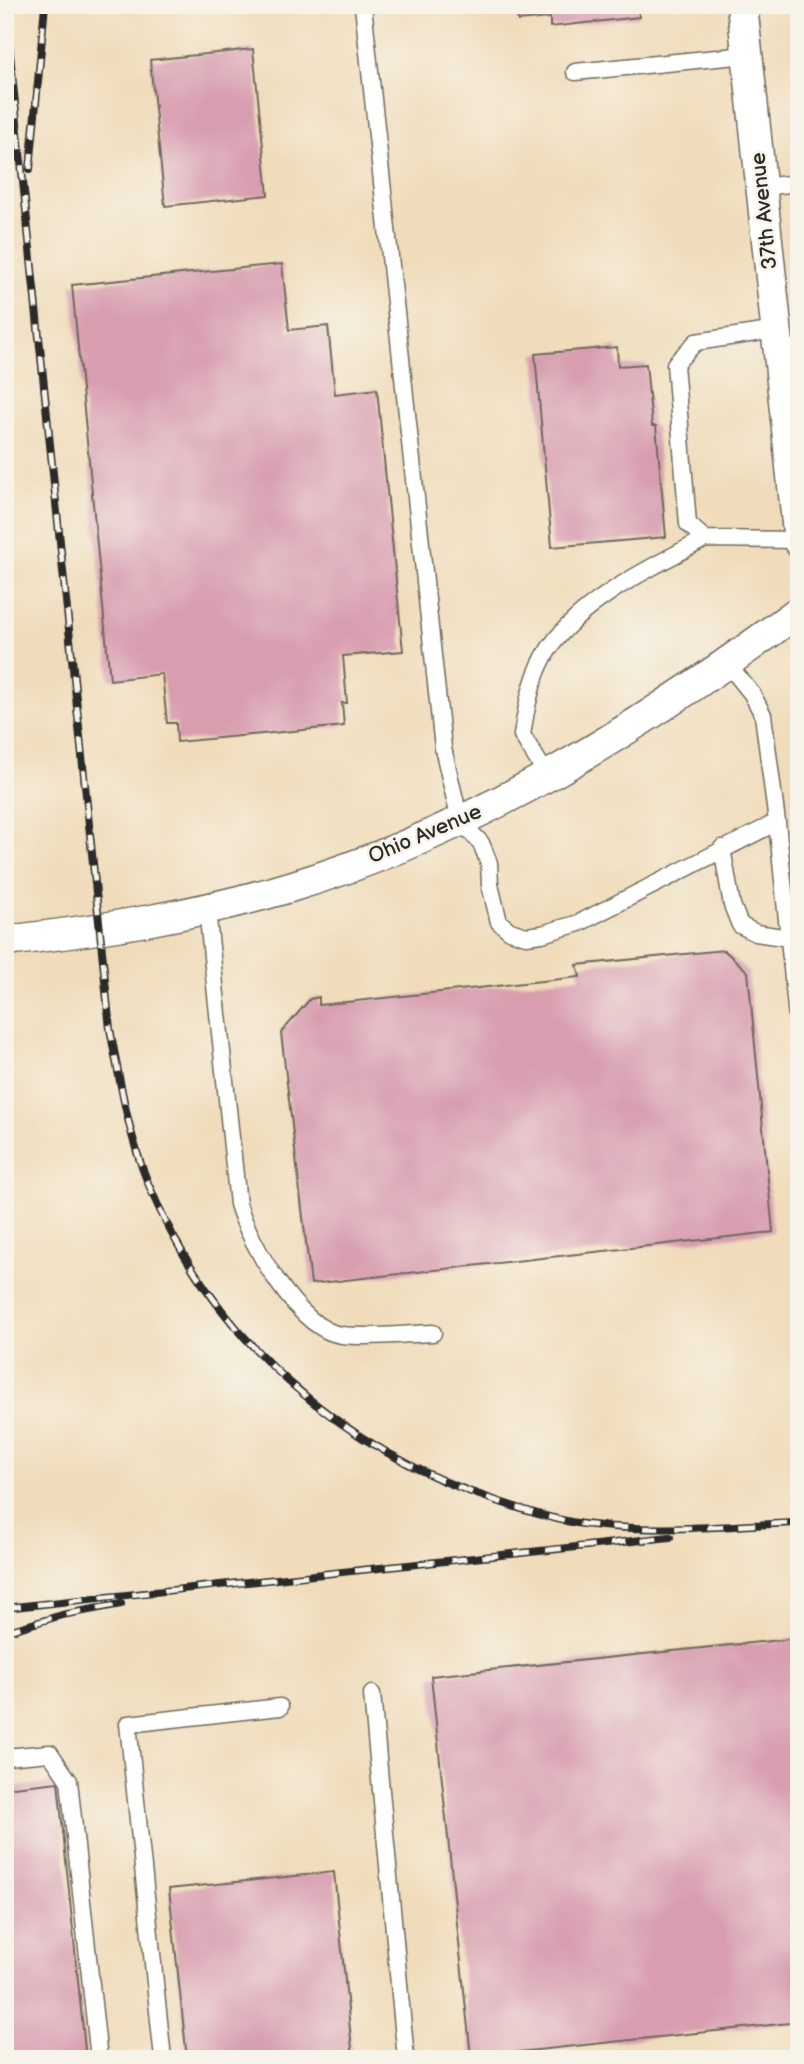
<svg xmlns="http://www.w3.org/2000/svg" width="804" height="2064" font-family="'Balsamiq Sans',sans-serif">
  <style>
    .building { fill: #d89eb0 }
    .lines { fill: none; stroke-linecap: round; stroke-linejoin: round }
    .service-casing { stroke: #70695d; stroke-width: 19 }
    .minor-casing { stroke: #70695d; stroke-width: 33 }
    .service { stroke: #fff; stroke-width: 16 }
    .minor { stroke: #fff; stroke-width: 30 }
    .rail-casing { stroke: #2b2b2b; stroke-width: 8 }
    .rail { stroke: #f7f3e8; stroke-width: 5; stroke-dasharray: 16; stroke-linecap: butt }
    .labels { text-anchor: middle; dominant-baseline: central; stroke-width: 5; stroke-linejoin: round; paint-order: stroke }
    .street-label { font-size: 21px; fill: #2b2b2b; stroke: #f7f3e8 }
  </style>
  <rect width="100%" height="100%" fill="#f7f3e8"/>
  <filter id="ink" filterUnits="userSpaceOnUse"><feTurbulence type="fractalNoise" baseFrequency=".0143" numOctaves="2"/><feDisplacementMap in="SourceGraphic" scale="14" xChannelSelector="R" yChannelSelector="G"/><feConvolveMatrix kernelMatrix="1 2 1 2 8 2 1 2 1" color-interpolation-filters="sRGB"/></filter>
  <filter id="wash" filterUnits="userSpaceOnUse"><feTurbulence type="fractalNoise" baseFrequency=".00686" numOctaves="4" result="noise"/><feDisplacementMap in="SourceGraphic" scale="28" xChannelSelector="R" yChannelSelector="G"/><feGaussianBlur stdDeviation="1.57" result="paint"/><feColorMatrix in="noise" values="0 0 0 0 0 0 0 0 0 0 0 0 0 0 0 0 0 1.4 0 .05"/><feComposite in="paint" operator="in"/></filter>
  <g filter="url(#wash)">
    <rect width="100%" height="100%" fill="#f0dcba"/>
    <g id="blocks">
      <!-- building -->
      <path class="building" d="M516,5H638L639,17L550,27V18L518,21Z
        M253,49L268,195L165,206L150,60Z
        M282,264L289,330L328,326L335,394L377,389L403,651L343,656L347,703H342L344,726L177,742L176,723H167L162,674L110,680L72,285Z
        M617,347L618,366L646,364L652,426H656L666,537L552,547L535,354Z
        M724,950L748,972L773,1232L311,1284L281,1033L310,999L319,997V1005L580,977L577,965Z
        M799,1638V2022L471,2057L431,1676Z
        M58,1782L86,2059H5V1788Z
        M334,1872L353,2059H246L245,2054L187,2059L169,1889Z"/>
    </g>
  </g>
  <g filter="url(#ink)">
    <use href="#blocks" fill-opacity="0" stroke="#70695d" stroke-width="2"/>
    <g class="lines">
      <defs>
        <path id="service" d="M363,6L443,748L460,821L481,843L489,863L490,885L499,922L510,931L526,936L542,934L579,923L777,822L763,715L752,694L727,663
          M575,72L747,55
          M761,187L799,183
          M776,330L696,342L675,364L688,524L705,539L799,540
          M548,777L522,735C526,709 531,681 544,657C573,604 653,566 705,539
          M777,822L799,1037
          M722,848L732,905L740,925L756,933L789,938
          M207,909L238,1204C249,1242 299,1331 342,1335C371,1338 404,1334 433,1333
          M372,1694L406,2059
          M5,1757L50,1753L69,1781L99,2059
          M163,2059L128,1724L280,1707"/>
        <path id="minor" d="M742,5L799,542
          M5,941C102,930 197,915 290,887C477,831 643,726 799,611"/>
      </defs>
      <!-- service casing -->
      <use href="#service" class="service-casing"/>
      <!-- minor casing -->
      <use href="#minor" class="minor-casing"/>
      <!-- service -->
      <use href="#service" class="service"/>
      <!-- minor -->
      <use href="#minor" class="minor"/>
      <defs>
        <path id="rail" d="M5,6L110,1029C120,1081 128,1134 148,1183C211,1337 343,1452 500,1502C530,1512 561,1522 592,1525C660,1533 730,1525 798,1523
          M30,169L45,5
          M5,1608L670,1537
          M5,1632L62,1615L121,1604"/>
      </defs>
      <!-- rail casing -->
      <use href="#rail" class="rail-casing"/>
      <!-- rail -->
      <use href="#rail" class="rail"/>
    </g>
  </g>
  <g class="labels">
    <!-- street labels -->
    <g class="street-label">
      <text transform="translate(764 211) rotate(-96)">37th Avenue</text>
      <text transform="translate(425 834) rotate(-23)">Ohio Avenue</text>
    </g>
  </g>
  <!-- margin -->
  <rect width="804" height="2064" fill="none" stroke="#f7f3e8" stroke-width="28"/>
</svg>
